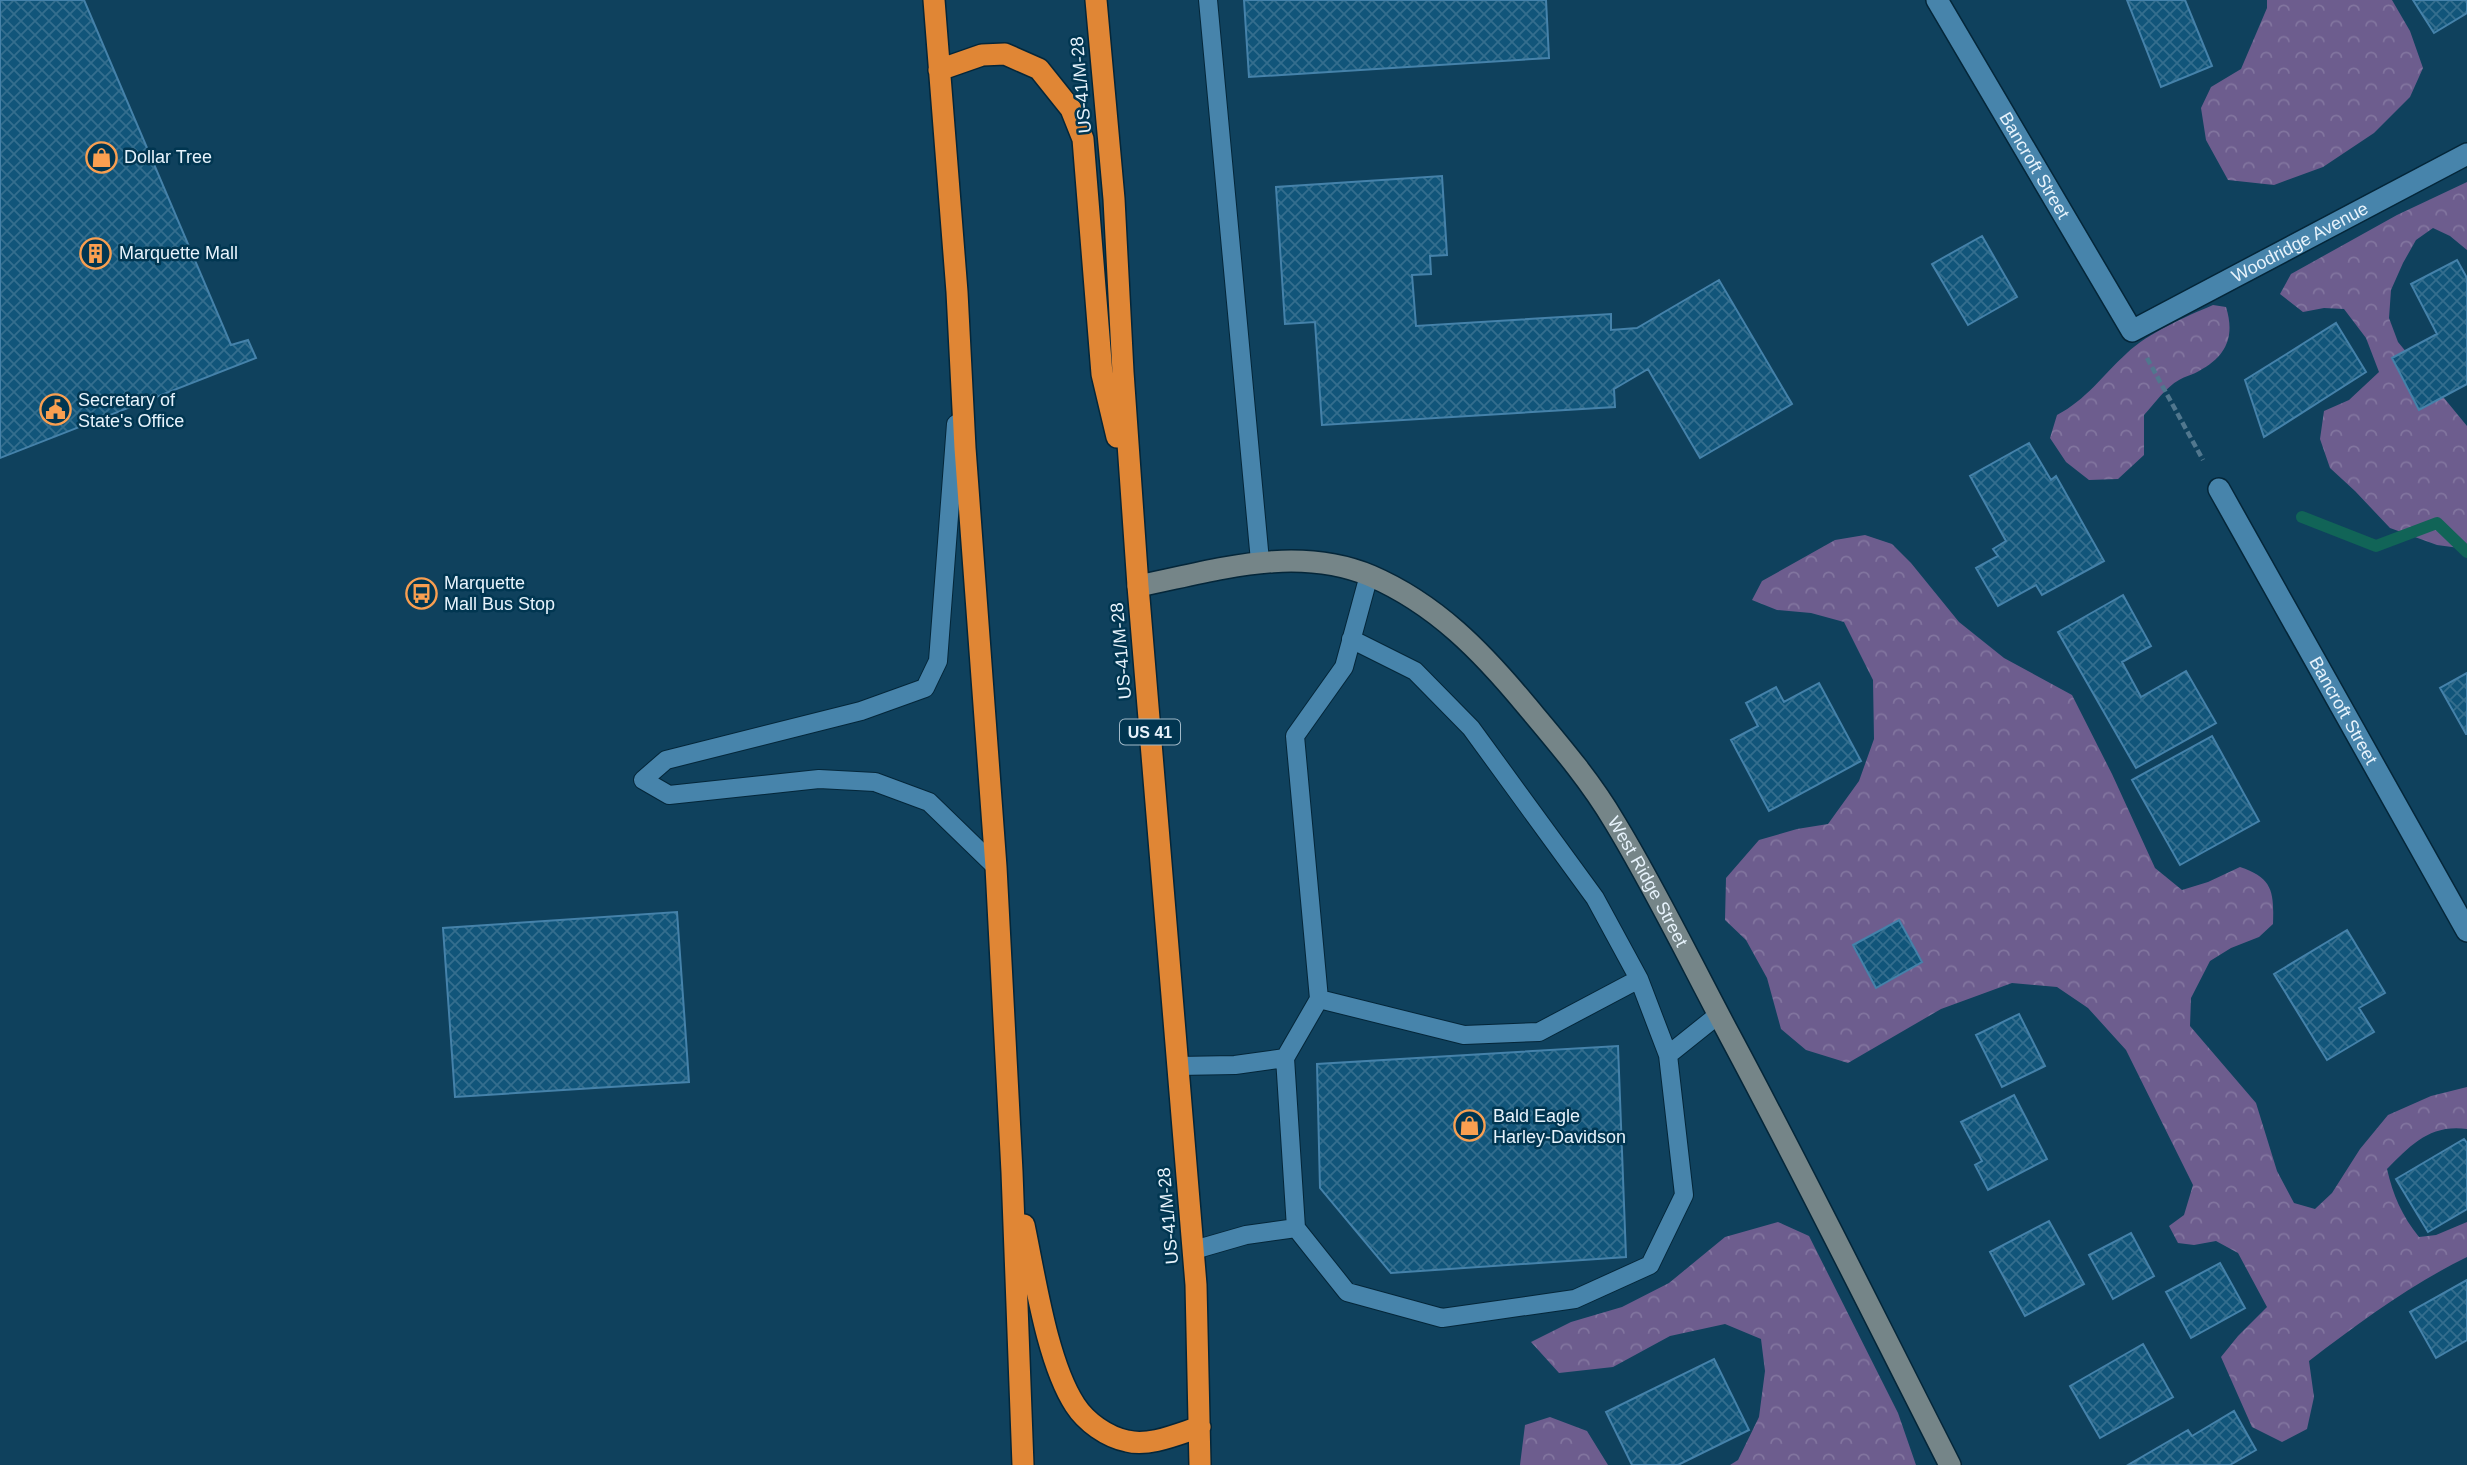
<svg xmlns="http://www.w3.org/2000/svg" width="2467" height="1465" font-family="Arial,sans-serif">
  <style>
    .forest { fill: url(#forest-crowns) }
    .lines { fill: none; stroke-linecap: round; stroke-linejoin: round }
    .stream { stroke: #116457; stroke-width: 12 }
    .building { fill: url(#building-cross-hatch); stroke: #4582aa; stroke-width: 2 }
    .lane-casing { stroke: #042639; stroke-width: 20 }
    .street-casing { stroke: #042639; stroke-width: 24 }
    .secondary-casing { stroke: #042639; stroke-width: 24 }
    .highway-casing { stroke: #042639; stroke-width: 24 }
    .path { stroke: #51778e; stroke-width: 4.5; stroke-dasharray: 7 3.5; stroke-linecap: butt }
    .lane { stroke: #4784ab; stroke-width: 18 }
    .street { stroke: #4784ab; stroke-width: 21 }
    .secondary { stroke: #758588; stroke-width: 21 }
    .highway { stroke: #e08635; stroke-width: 21 }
    .labels { text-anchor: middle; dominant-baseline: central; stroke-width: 5; stroke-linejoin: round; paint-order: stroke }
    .shield { fill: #013651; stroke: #a2bac9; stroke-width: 2 }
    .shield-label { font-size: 16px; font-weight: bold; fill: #e7f3fc }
    .street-label { font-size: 18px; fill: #e7f3fc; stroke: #013651 }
    .poi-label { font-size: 18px; fill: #e7f3fc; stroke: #013651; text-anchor: start }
  </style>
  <defs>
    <pattern id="forest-crowns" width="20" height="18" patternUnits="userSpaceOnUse" patternTransform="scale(1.75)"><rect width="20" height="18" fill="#6d5d8e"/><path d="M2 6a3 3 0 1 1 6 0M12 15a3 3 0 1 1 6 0" fill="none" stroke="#82759f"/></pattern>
    <pattern id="building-cross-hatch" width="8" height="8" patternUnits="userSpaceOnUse" patternTransform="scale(1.75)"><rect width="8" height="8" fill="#11557a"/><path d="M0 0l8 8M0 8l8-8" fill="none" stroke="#346e8e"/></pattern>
  </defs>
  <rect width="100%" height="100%" fill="#0f415d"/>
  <!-- forest -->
  <path class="forest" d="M2267,0H2392L2410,31L2423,68L2410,97L2374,133L2323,167L2274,185L2228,180L2206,140L2201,108L2211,87L2241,69L2267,8Z
    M2467,182V250L2450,236L2433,228L2416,240L2403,263L2391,290L2389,318L2398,342L2467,426V549L2437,545L2390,528L2355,491L2330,468L2320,439L2324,411L2349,400L2379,372L2366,338L2344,309L2324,308L2303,312L2280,294L2291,274L2397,215Z
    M2213,305L2226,307C2235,336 2227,356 2199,371C2193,375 2185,376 2179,380C2166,387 2154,404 2144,415V455L2118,479L2089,480L2066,462L2050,438L2057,415C2086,400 2103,375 2127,353C2148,333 2187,316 2213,305Z
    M1865,535L1892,544L1911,563L1959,622L2004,658L2072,695L2112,774L2155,868L2182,890L2208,882L2240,867C2273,878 2274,892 2273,924L2259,937L2231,948L2210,961L2191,998L2190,1026L2256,1103L2277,1171L2294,1203L2315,1209L2332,1193L2360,1149L2388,1115L2431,1096L2467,1087V1129C2430,1124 2411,1145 2387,1169C2393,1195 2402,1216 2419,1237L2436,1235L2467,1222V1257C2410,1285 2360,1322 2309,1361L2314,1397L2307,1429L2282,1442L2252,1427L2221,1357L2238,1336L2267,1307L2238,1253L2216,1241L2194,1245L2178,1243L2169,1226L2184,1215L2193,1185L2126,1050L2088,1008L2057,987L2012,983L1941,1009L1848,1063L1806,1050L1781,1029L1767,978L1746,940L1725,920L1726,878L1759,840L1797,829L1828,824L1859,781L1874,739L1873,680L1844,622L1811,613L1777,610L1752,600L1762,581L1835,540Z
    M1778,1222L1809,1236L1898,1413L1916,1465H1730L1738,1460L1759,1417L1765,1371L1761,1339L1725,1324L1670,1336L1613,1367L1559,1373L1531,1342L1571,1322L1622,1307L1669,1283L1725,1237Z
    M1550,1417L1587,1431L1608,1465H1520L1525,1425Z"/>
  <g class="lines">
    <!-- stream -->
    <path class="stream" d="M2302,517L2376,546L2437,523L2467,552"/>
  </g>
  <!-- building -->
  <path class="building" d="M0,0H84L231,345L248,340L256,358L0,458Z
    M1244,0H1546L1549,58L1249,77Z
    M2127,0H2185L2212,66L2161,87Z
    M2413,0H2467V13L2434,33Z
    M1442,176L1447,255L1430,256L1431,274L1412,275L1416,326L1611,314V330L1637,328L1719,280L1792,404L1700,458L1648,369L1614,389L1615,407L1322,425L1315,322L1285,324L1276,187Z
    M1982,236L2017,297L1968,325L1932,264Z
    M2457,260L2467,278V384L2419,410L2392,358L2437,334L2411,284Z
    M2336,323L2366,372L2264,437L2245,380Z
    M2029,443L2051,480L2056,476L2104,561L2042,595L2036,585L1998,606L1976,568L1998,556L1993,549L2006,541L1970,476Z
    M2123,595L2151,646L2122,662L2141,697L2186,671L2216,723L2136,768L2058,632Z
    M2467,673V734H2466L2440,688Z
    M1819,683L1861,761L1769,811L1731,740L1758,726L1746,703L1776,687L1784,702Z
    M2212,736L2259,821L2180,865L2132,780Z
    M677,912L689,1082L455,1097L443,928Z
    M1899,920L1922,962L1876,988L1853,945Z
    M2347,930L2385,993L2359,1008L2374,1032L2327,1060L2274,974Z
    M2019,1014L2045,1066L2002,1087L1976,1035Z
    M1618,1046L1626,1257L1391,1273L1320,1188L1317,1064Z
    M2014,1095L2047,1159L1988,1190L1975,1165L1982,1161L1961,1122Z
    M2464,1139L2467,1143V1209L2428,1232L2396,1179Z
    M2049,1221L2084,1284L2025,1316L1990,1252Z
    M2131,1233L2154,1276L2113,1299L2089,1255Z
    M2220,1263L2245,1308L2191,1338L2166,1292Z
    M2467,1280V1340L2436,1358L2410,1312Z
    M2143,1344L2173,1397L2100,1438L2070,1386Z
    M1714,1359L1749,1430L1678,1465H1632L1606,1412Z
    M2234,1411L2256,1450L2230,1465H2128L2188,1430L2192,1436Z"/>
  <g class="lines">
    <defs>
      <path id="lane" d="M1208,0L1260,561
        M956,424L938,661L925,688L861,711L666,760L643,780L669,795L819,779L875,782L929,802L996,867
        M1369,575L1344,667L1295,736L1319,999L1285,1058L1296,1228L1347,1292L1442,1318L1575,1299L1650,1265L1684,1195L1668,1055L1718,1015
        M1351,639L1415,671L1471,728L1595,898L1639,979L1668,1055
        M1319,999L1464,1035L1539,1032L1639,979
        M1178,1066L1235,1065L1285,1058
        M1194,1250L1246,1235L1296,1228"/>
      <g id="street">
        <path id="s1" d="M1937,0L2132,331L2467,154"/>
        <path id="s2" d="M2219,489L2467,931"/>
      </g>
      <g id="secondary">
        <path id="s3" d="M1138,586C1214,571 1295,544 1371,576C1436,604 1482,652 1526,705C1557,742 1590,780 1614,821C1656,890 1692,965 1730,1036C1806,1178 1877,1322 1950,1465"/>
      </g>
      <path id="highway" d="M934,0L957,292L965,448L996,867L1012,1172L1023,1465
        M1096,0L1114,199L1123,372L1138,586L1196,1285L1200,1465
        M939,70L982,55L1005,54L1039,69L1071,109L1083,139L1102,374L1117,437
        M1024,1225C1035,1277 1047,1362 1075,1405C1086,1422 1107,1437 1127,1441C1149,1447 1178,1434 1200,1427"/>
    </defs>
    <!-- lane casing -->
    <use href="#lane" class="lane-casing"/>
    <!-- street casing -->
    <use href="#street" class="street-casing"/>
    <!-- secondary casing -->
    <use href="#secondary" class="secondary-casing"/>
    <!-- highway casing -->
    <use href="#highway" class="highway-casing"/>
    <!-- path -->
    <path class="path" d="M2147,358L2203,460"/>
    <!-- lane -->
    <use href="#lane" class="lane"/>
    <!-- street -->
    <use href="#street" class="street"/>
    <!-- secondary -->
    <use href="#secondary" class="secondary"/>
    <!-- highway -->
    <use href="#highway" class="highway"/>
  </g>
  <!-- icons -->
  <defs>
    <symbol id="shop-ring" viewBox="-11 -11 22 22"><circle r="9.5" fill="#013651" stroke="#fa9f50" stroke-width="1.5"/><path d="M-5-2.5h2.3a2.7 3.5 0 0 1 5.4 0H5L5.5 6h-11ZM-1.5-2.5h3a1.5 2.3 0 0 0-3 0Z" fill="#fa9f50"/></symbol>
    <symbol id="building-ring" viewBox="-11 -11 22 22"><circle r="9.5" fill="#013651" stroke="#fa9f50" stroke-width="1.5"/><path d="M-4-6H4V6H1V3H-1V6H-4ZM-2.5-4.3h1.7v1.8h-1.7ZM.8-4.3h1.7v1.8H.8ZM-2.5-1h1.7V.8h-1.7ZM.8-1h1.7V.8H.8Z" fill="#fa9f50"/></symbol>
    <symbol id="civic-ring" viewBox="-11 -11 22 22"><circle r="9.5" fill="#013651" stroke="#fa9f50" stroke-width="1.5"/><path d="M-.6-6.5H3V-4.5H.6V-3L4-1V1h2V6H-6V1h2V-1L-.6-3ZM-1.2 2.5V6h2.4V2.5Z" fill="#fa9f50"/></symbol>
    <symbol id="bus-ring" viewBox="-11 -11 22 22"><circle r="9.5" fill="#013651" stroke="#fa9f50" stroke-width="1.5"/><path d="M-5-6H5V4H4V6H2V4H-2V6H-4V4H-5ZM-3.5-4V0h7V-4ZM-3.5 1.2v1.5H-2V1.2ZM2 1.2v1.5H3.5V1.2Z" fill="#fa9f50"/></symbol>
  </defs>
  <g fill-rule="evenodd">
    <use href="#shop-ring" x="84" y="140" width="35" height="35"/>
    <use href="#building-ring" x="78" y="236" width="35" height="35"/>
    <use href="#civic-ring" x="38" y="392" width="35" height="35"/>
    <use href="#bus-ring" x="404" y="576" width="35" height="35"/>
    <use href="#shop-ring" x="1452" y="1108" width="35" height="35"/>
  </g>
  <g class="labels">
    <!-- shield labels -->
    <rect class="shield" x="1120" y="719.5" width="60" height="25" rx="5"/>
    <g class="shield-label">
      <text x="1150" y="732">US 41</text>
    </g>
    <!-- street labels -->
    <g class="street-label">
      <text transform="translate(1081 85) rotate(-95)">US-41/M-28</text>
      <text stroke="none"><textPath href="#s1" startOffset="192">Bancroft Street</textPath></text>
      <text stroke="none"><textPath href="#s1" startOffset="574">Woodridge Avenue</textPath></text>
      <text transform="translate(1121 651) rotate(-95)">US-41/M-28</text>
      <text stroke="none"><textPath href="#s2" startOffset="254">Bancroft Street</textPath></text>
      <text stroke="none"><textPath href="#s3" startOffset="656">West Ridge Street</textPath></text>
      <text transform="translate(1168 1216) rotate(-95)">US-41/M-28</text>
    </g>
    <!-- poi labels -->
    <g class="poi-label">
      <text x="124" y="157">Dollar Tree</text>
      <text x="119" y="253">Marquette Mall</text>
      <text x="78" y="400">Secretary of<tspan x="78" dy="21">State's Office</tspan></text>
      <text x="444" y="583">Marquette<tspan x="444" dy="21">Mall Bus Stop</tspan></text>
      <text x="1493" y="1116">Bald Eagle<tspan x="1493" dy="21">Harley-Davidson</tspan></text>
    </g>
  </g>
</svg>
